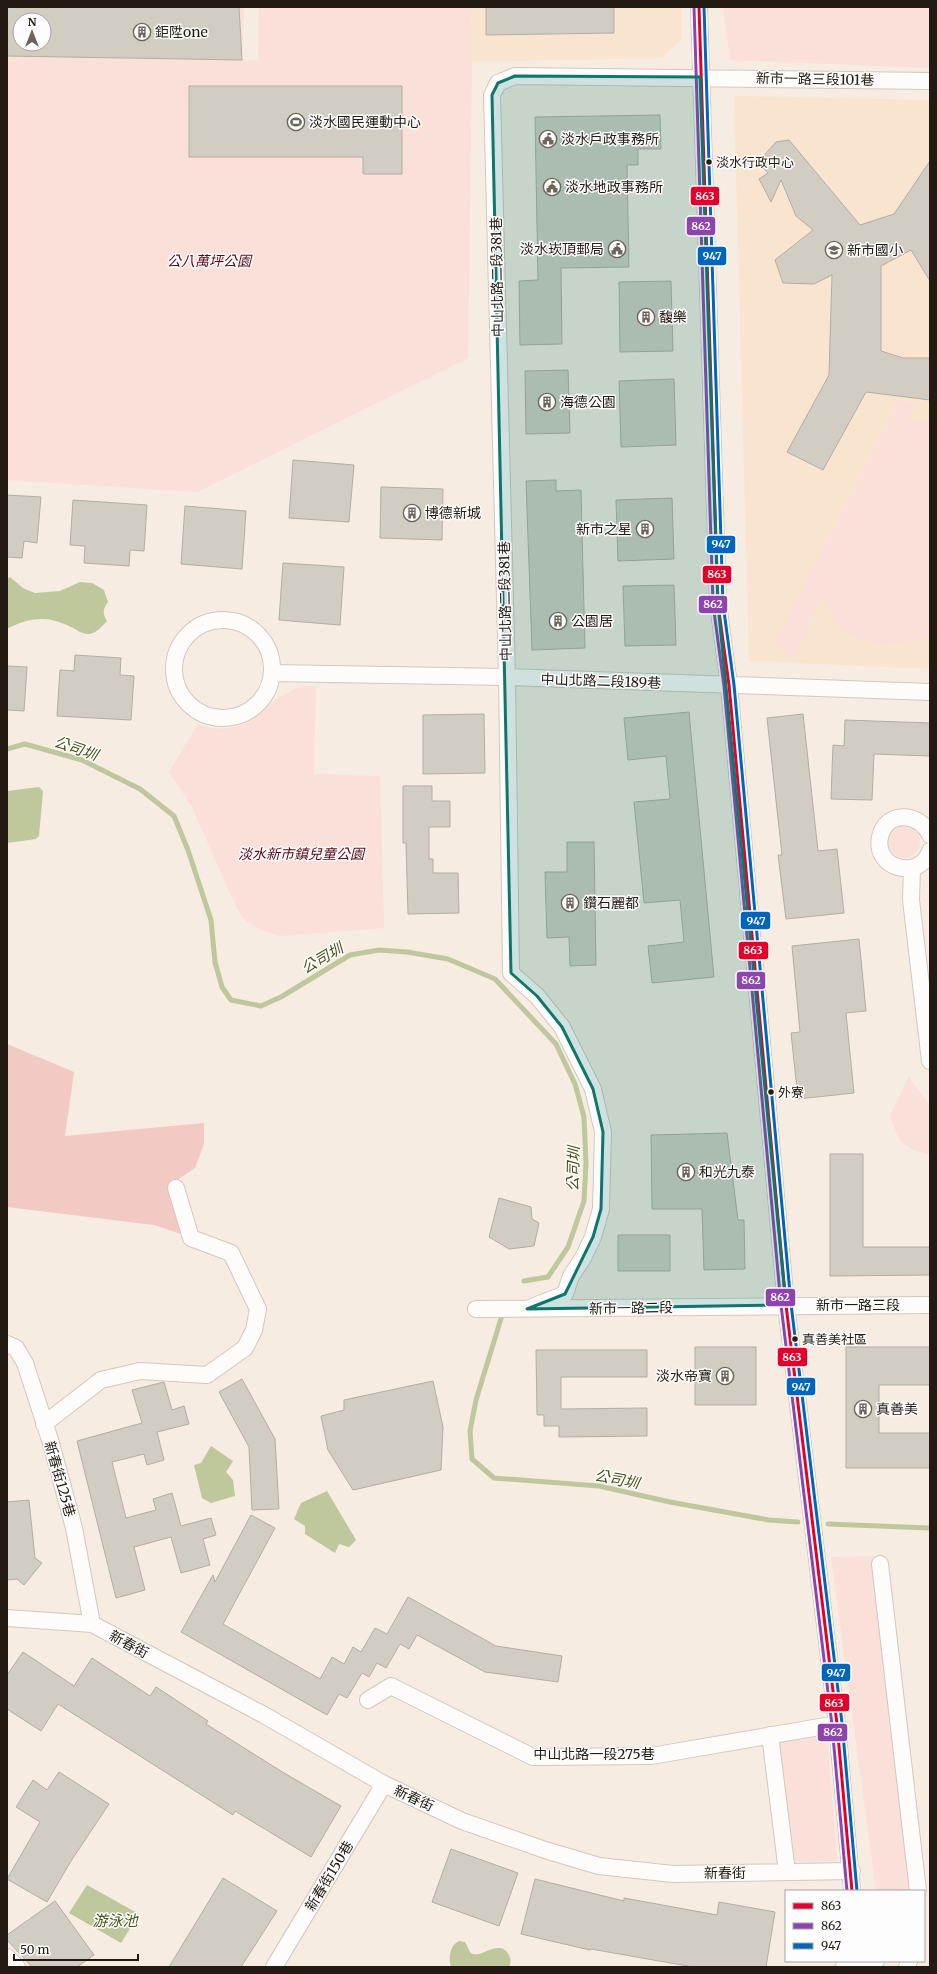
<svg xmlns="http://www.w3.org/2000/svg" width="937" height="1974" font-family="Merriweather,'Noto Sans TC',serif">
  <style>
    .built { fill: #f9e5cf }
    .green { fill: #fbdfd9; fill-rule: evenodd }
    .forest { fill: #f2c9c3 }
    .water { fill: #bfc79c }
    .lines { fill: none; stroke-linecap: round; stroke-linejoin: round }
    .stream { stroke: #bfc79c; stroke-width: 5 }
    .building { fill: #d2cdc2; stroke: #b3ada2; fill-rule: evenodd }
    .minor-casing { stroke: #d1c8bf; stroke-width: 18 }
    .minor { stroke: #fefcfa; stroke-width: 16 }
    .bus-1-casing { stroke: #fdfdfd; stroke-width: 6 }
    .bus-2-casing { stroke: #fdfdfd; stroke-width: 6 }
    .bus-3-casing { stroke: #fdfdfd; stroke-width: 6 }
    .bus-1 { stroke: #e4002b; stroke-width: 3 }
    .bus-2 { stroke: #8e44ad; stroke-width: 3 }
    .bus-3 { stroke: #0065bd; stroke-width: 3 }
    .marked { fill: #0f766e; fill-opacity: 0.2; stroke: #0f766e; stroke-width: 3; stroke-linejoin: round }
    .bus-dot { fill: #231b12; stroke: #fdfdfd; stroke-width: 1.5 }
    .labels { text-anchor: middle; dominant-baseline: central; stroke-width: 3; stroke-linejoin: round; paint-order: stroke }
    .bus-label { font-size: 13px; fill: #231b12; stroke: #fdfdfd; text-anchor: start }
    .poi-label { font-size: 14px; fill: #231b12; stroke: #fdfdfd; text-anchor: start }
    .street-label { font-size: 14px; fill: #231b12; stroke: #fdfdfd }
    .park-label { font-size: 14px; font-style: italic; fill: #570815; stroke: #fdfdfd }
    .water-label { font-size: 15px; font-style: italic; fill: #465416; stroke: #fdfdfd }
    .line-badge { stroke: #fdfdfd; stroke-width: 1.5 }
    .badge-label { font-size: 11px; text-anchor: middle; font-weight: bold; fill: #fff }
  </style>
  <rect width="100%" height="100%" fill="#f6ece1"/>
  <!-- built -->
  <path class="built" d="M471,7H682V39L662,58L472,62Z
    M734,96L930,100V669L749,661Z"/>
  <!-- green -->
  <path class="green" d="M7,7H129L128,59H139L140,7H244L242,59L258,60L259,7H471L472,62L468,358L197,492L7,480ZM20,20H44V44H20Z
    M723,7H930V68L730,60Z
    M899,399L916,406L909,422L918,420L930,422V636C922,640 912,642 903,643C877,647 854,644 837,622C830,613 828,603 822,595L795,658L774,647Z
    M300,686H316L314,774L380,776L384,928L279,936L261,930L246,921L236,907L192,807L169,772L198,724C216,733 241,729 257,716C263,711 269,704 275,700C283,695 292,691 300,686Z
    M888 842a16 16 0 1 1 32 0a16 16 0 1 1-32 0Z
    M909,1077L930,1106V1155C902,1147 899,1143 890,1115Z
    M873,1556L909,1852L914,1891H876L831,1557Z
    M827,1735L837,1861L793,1862L779,1741Z"/>
  <!-- forest -->
  <path class="forest" d="M7,1044L74,1072L65,1136L204,1123V1144L195,1168L171,1184L184,1235L154,1225L7,1207Z"/>
  <!-- water -->
  <path class="water" d="M10,577L23,588L35,593L60,591L80,582L92,583L104,590L108,602C103,609 102,613 107,621C103,625 97,633 90,634C82,635 74,628 67,625C46,615 27,618 7,629V579Z
    M39,787L43,791L39,836L36,839L7,843V791Z
    M211,1446L233,1461L226,1472L233,1480L235,1496L211,1503L202,1498L194,1465L201,1463Z
    M327,1491L356,1540L349,1547L339,1544L335,1553L305,1534V1526L294,1519L301,1503Z
    M87,1885L139,1914L121,1943L69,1913Z
    M459,1941L465,1942C467,1945 469,1951 471,1953C480,1960 499,1937 509,1955C511,1959 511,1963 509,1967H451C448,1958 450,1945 459,1941Z"/>
  <g class="lines">
    <!-- stream -->
    <path class="stream" d="M7,749L25,744L82,760L140,789L174,816L188,850L211,920L215,962L222,987L231,1000L261,1006L281,997L350,955L379,950L407,952L448,959L495,979L556,1044L575,1084L584,1117L586,1163L584,1201L568,1247L548,1277L524,1281
      M503,1312L476,1400L470,1431L472,1459L494,1478L599,1486L670,1502L769,1520L798,1522
      M828,1524L930,1528"/>
  </g>
  <!-- building -->
  <path class="building" d="M7,7H239L242,60L7,56ZM20,20H44V44H20Z
    M486,7H614V33L486,35Z
    M189,86H402V174H363V157H189Z
    M660,115L661,149H638V165H627L629,267L561,268L562,344L520,345L519,281L538,280L535,117Z
    M789,140L860,225L894,214L930,161V281L911,250L881,266V351L903,358H930V400L866,392L823,470L787,452L829,375L832,275L814,284L783,283L775,260L813,230L796,216L781,180L771,202L759,179L768,173L758,162L776,142Z
    M671,281L673,351L620,352L619,282Z
    M568,370L570,433L526,434L525,371Z
    M674,379L676,445L621,447L619,381Z
    M293,460L354,465L349,522L289,518Z
    M556,480V491L581,490L585,648L532,650L526,481Z
    M381,487L443,489L442,540L380,538Z
    M7,495L41,497L37,543L24,541L22,558L7,557Z
    M672,498L674,559L618,561L616,500Z
    M73,500L147,505L144,551L130,550L129,566L84,563L85,546L70,545Z
    M185,506L246,511L242,569L181,564Z
    M283,563L344,567L340,625L279,620Z
    M674,585L676,645L625,646L623,586Z
    M75,655L121,658L120,675L134,676L131,720L57,716L60,670L74,671Z
    M7,666L27,667L24,711L7,710Z
    M689,712L714,977L652,983L648,946L684,942L680,900L644,903L634,802L670,799L666,756L628,760L624,718Z
    M484,714L485,773L423,774V715Z
    M803,714L818,851L837,849L844,913L786,919L778,855H782L767,718Z
    M845,720L930,723V756L874,754L872,800L831,799L833,745L844,746Z
    M403,786H432V801H450V827H429V859H433V873H458L459,913L408,914L406,843H403Z
    M567,842H594L596,965L570,966L569,937L547,938L545,872H567Z
    M859,939L866,1011L846,1013L854,1093L798,1099L791,1033L800,1032L792,946Z
    M727,1133L738,1220H744L745,1269L704,1270L702,1209H652L651,1135Z
    M830,1154H863V1247H930V1275L830,1276Z
    M499,1198L531,1207L532,1219L539,1223L534,1246L509,1249L489,1237Z
    M618,1235H670V1271H618Z
    M695,1347H756V1405H695Z
    M846,1347H930V1385H879V1433H930V1468H846Z
    M536,1350H647V1377H561V1409L647,1408V1436L559,1437V1426H544V1415H537Z
    M242,1379L275,1439L279,1509L252,1510L249,1447L219,1392Z
    M433,1381L443,1427L441,1470L353,1490L328,1450L321,1416L344,1410V1400Z
    M164,1382L172,1410L184,1406L189,1424L157,1432L164,1460L147,1465L144,1454L112,1462L126,1518L156,1510L153,1499L172,1493L181,1526L211,1518L216,1535L203,1539L210,1565L181,1573L171,1537L134,1547L145,1590L116,1598L77,1441L142,1423L132,1390Z
    M29,1500L35,1558L42,1563L24,1585L17,1579L7,1580V1502Z
    M251,1515L275,1528L223,1624L320,1679L332,1657L344,1664L353,1647L361,1652L375,1628L387,1634L408,1597L496,1646L562,1656L558,1682L485,1672L417,1635L409,1649L400,1644L386,1668L377,1663L369,1677L362,1673L347,1698L339,1694L327,1715L181,1632L213,1575L215,1582Z
    M23,1652L74,1686L92,1658L150,1696L156,1687L208,1721L206,1724L284,1773L341,1806L311,1857L235,1811L233,1815L58,1704L41,1731L7,1709V1675Z
    M59,1772L109,1804L71,1861L47,1902L7,1879L40,1822L16,1807L33,1780L47,1790Z
    M451,1849L518,1873L499,1926L432,1902Z
    M223,1878L277,1911L241,1967H169Z
    M535,1879L624,1901V1898L717,1915L719,1902L775,1912L766,1967H693L591,1949L590,1950L521,1934Z
    M55,1901L94,1955L77,1967H32L7,1940V1935Z"/>
  <g class="lines">
    <defs>
      <path id="minor" d="M699,7L718,604L729,685L786,1305L837,1724L852,1891
        M174 669a49 49 0 1 1 98 0a49 49 0 1 1-98 0Z
        M272,673L507,677L930,692
        M930,835C920,812 886,810 880,837C873,869 920,881 930,851
        M912,868L911,900L930,1061
        M476,1309L930,1305
        M527,1309L565,1294L571,1276L583,1258L593,1237L601,1209L603,1132L593,1089L562,1027L537,996L511,973L507,677L492,95L498,83L515,76L930,81
        M7,1344L16,1348L25,1363L51,1443L74,1528L92,1624
        M44,1424L101,1380L140,1371L207,1375L245,1348L254,1330L258,1309L231,1253L191,1238L176,1188
        M880,1564L918,1891
        M7,1618L92,1624L264,1715L384,1784L462,1821L545,1850L599,1866L673,1874L852,1871
        M368,1700L391,1686L533,1757L651,1756L837,1724
        M770,1735L787,1872
        M7,1957L17,1967
        M274,1967L384,1784
        M844,1967L845,1961
        M858,1967L876,1961
        M907,1967L909,1961"/>
    </defs>
    <!-- minor casing -->
    <use href="#minor" class="minor-casing"/>
    <!-- minor -->
    <use href="#minor" class="minor"/>
    <defs>
      <path id="bus-1" d="M699,7L718,604L729,685L786,1305L837,1724L852,1891"/>
      <path id="bus-2" d="M694,7L713,604L724,686L781,1305L832,1725L847,1891"/>
      <path id="bus-3" d="M704,7L723,604L734,685L791,1304L842,1723L857,1891"/>
    </defs>
    <!-- bus-1 casing -->
    <use href="#bus-1" class="bus-1-casing"/>
    <!-- bus-2 casing -->
    <use href="#bus-2" class="bus-2-casing"/>
    <!-- bus-3 casing -->
    <use href="#bus-3" class="bus-3-casing"/>
    <!-- bus-1 -->
    <use href="#bus-1" class="bus-1"/>
    <!-- bus-2 -->
    <use href="#bus-2" class="bus-2"/>
    <!-- bus-3 -->
    <use href="#bus-3" class="bus-3"/>
  </g>
  <!-- marked area -->
  <path class="marked" d="M515,76L700,77L718,604L786,1305L527,1309L565,1294L593,1237L601,1209L603,1132L593,1089L562,1027L537,996L511,973L492,95L498,83Z"/>
  <!-- icons -->
  <defs>
    <symbol id="building-ring" viewBox="-11 -11 22 22"><circle r="9.5" fill="#fdfdfd" stroke="#6d645a" stroke-width="1.5"/><path d="M-4-6H4V6H1V3H-1V6H-4ZM-2.5-4.3h1.7v1.8h-1.7ZM.8-4.3h1.7v1.8H.8ZM-2.5-1h1.7V.8h-1.7ZM.8-1h1.7V.8H.8Z" fill="#6d645a"/></symbol>
    <symbol id="stadium-ring" viewBox="-11 -11 22 22"><circle r="9.5" fill="#fdfdfd" stroke="#6d645a" stroke-width="1.5"/><path d="M0-5a6.5 5 0 1 0 0 10a6.5 5 0 1 0 0-10ZM-3.5-1.8h7v3.6h-7Z" fill="#6d645a"/></symbol>
    <symbol id="civic-ring" viewBox="-11 -11 22 22"><circle r="9.5" fill="#fdfdfd" stroke="#6d645a" stroke-width="1.5"/><path d="M-.6-6.5H3V-4.5H.6V-3L4-1V1h2V6H-6V1h2V-1L-.6-3ZM-1.2 2.5V6h2.4V2.5Z" fill="#6d645a"/></symbol>
    <symbol id="school-ring" viewBox="-11 -11 22 22"><circle r="9.5" fill="#fdfdfd" stroke="#6d645a" stroke-width="1.5"/><path d="M0-5L7-2L0 1L-7-2ZM-4 1L0 2.5L4 1V4Q0 6-4 4Z" fill="#6d645a"/></symbol>
  </defs>
  <g fill-rule="evenodd">
    <use href="#building-ring" x="132" y="22" width="20" height="20"/>
    <use href="#stadium-ring" x="286" y="112" width="20" height="20"/>
    <use href="#civic-ring" x="538" y="129" width="20" height="20"/>
    <use href="#civic-ring" x="542" y="177" width="20" height="20"/>
    <use href="#civic-ring" x="607" y="239" width="20" height="20"/>
    <use href="#school-ring" x="824" y="240" width="20" height="20"/>
    <use href="#building-ring" x="636" y="307" width="20" height="20"/>
    <use href="#building-ring" x="537" y="392" width="20" height="20"/>
    <use href="#building-ring" x="402" y="503" width="20" height="20"/>
    <use href="#building-ring" x="635" y="519" width="20" height="20"/>
    <use href="#building-ring" x="548" y="611" width="20" height="20"/>
    <use href="#building-ring" x="560" y="893" width="20" height="20"/>
    <use href="#building-ring" x="676" y="1162" width="20" height="20"/>
    <use href="#building-ring" x="715" y="1366" width="20" height="20"/>
    <use href="#building-ring" x="853" y="1399" width="20" height="20"/>
  </g>
  <!-- markers -->
  <g class="bus-dot">
    <circle cx="709" cy="162" r="3.5"/>
    <circle cx="771" cy="1092" r="3.5"/>
    <circle cx="795" cy="1339" r="3.5"/>
  </g>
  <g class="labels">
    <!-- bus labels -->
    <g class="bus-label">
      <text x="716" y="162">淡水行政中心</text>
      <text x="778" y="1092">外寮</text>
      <text x="802" y="1339">真善美社區</text>
    </g>
    <!-- poi labels -->
    <g class="poi-label">
      <text x="155" y="32">鉅陞one</text>
      <text x="309" y="122">淡水國民運動中心</text>
      <text x="561" y="139">淡水戶政事務所</text>
      <text x="565" y="187">淡水地政事務所</text>
      <text x="604" y="249" text-anchor="end">淡水崁頂郵局</text>
      <text x="847" y="250">新市國小</text>
      <text x="659" y="317">馥樂</text>
      <text x="560" y="402">海德公園</text>
      <text x="425" y="513">博德新城</text>
      <text x="632" y="529" text-anchor="end">新市之星</text>
      <text x="571" y="621">公園居</text>
      <text x="583" y="903">鑽石麗都</text>
      <text x="699" y="1172">和光九泰</text>
      <text x="712" y="1376" text-anchor="end">淡水帝寶</text>
      <text x="876" y="1409">真善美</text>
    </g>
    <!-- street labels -->
    <g class="street-label">
      <text transform="translate(815 79) rotate(1)">新市一路三段101巷</text>
      <text transform="translate(497 277) rotate(-91)">中山北路二段381巷</text>
      <text transform="translate(505 601) rotate(-91)">中山北路二段381巷</text>
      <text transform="translate(601 681) rotate(2)">中山北路二段189巷</text>
      <text x="858" y="1305">新市一路三段</text>
      <text transform="translate(631 1308) rotate(-1)">新市一路二段</text>
      <text transform="translate(60 1479) rotate(74)">新春街125巷</text>
      <text transform="translate(129 1644) rotate(28)">新春街</text>
      <text x="594" y="1754">中山北路一段275巷</text>
      <text transform="translate(414 1798) rotate(25)">新春街</text>
      <text transform="translate(725 1873) rotate(-1)">新春街</text>
      <text transform="translate(329 1876) rotate(-59)">新春街150巷</text>
    </g>
    <!-- park labels -->
    <g class="park-label">
      <text x="209" y="261">公八萬坪公園</text>
      <text x="301" y="854">淡水新市鎮兒童公園</text>
    </g>
    <!-- water labels -->
    <g class="water-label">
      <text transform="translate(76 748) rotate(19)">公司圳</text>
      <text transform="translate(322 958) rotate(-30)">公司圳</text>
      <text transform="translate(573 1169) rotate(-89)">公司圳</text>
      <text transform="translate(617 1479) rotate(11)">公司圳</text>
      <text x="115" y="1920">游泳池</text>
    </g>
  </g>
  <g class="line-badge">
    <rect x="690" y="186" width="30" height="20" rx="4" fill="#e4002b"/>
    <rect x="686" y="216" width="30" height="20" rx="4" fill="#8e44ad"/>
    <rect x="697" y="246" width="30" height="20" rx="4" fill="#0065bd"/>
    <rect x="706" y="535" width="30" height="19" rx="4" fill="#0065bd"/>
    <rect x="702" y="565" width="30" height="19" rx="4" fill="#e4002b"/>
    <rect x="698" y="595" width="30" height="19" rx="4" fill="#8e44ad"/>
    <rect x="740" y="911" width="31" height="19" rx="4" fill="#0065bd"/>
    <rect x="738" y="941" width="31" height="19" rx="4" fill="#e4002b"/>
    <rect x="736" y="971" width="30" height="19" rx="4" fill="#8e44ad"/>
    <rect x="765" y="1288" width="31" height="19" rx="4" fill="#8e44ad"/>
    <rect x="777" y="1347" width="31" height="20" rx="4" fill="#e4002b"/>
    <rect x="786" y="1377" width="30" height="19" rx="4" fill="#0065bd"/>
    <rect x="821" y="1663" width="30" height="19" rx="4" fill="#0065bd"/>
    <rect x="819" y="1693" width="31" height="19" rx="4" fill="#e4002b"/>
    <rect x="817" y="1723" width="31" height="19" rx="4" fill="#8e44ad"/>
  </g>
  <g class="badge-label">
    <text x="705" y="200">863</text>
    <text x="701" y="230">862</text>
    <text x="712" y="260">947</text>
    <text x="721" y="548">947</text>
    <text x="717" y="578">863</text>
    <text x="713" y="608">862</text>
    <text x="756" y="925">947</text>
    <text x="753" y="954">863</text>
    <text x="751" y="984">862</text>
    <text x="780" y="1301">862</text>
    <text x="792" y="1361">863</text>
    <text x="801" y="1391">947</text>
    <text x="836" y="1677">947</text>
    <text x="834" y="1707">863</text>
    <text x="833" y="1736">862</text>
  </g>
  <!-- border -->
  <rect width="937" height="1974" fill="none" stroke="#231b12" stroke-width="16"/>
  <!-- legend -->
  <rect x="785" y="1890" width="140" height="72" fill="#fdfdfd" stroke="#a6a39f"/>
  <rect x="793" y="1903" width="20" height="6" fill="#e4002b" stroke="#a6a39f"/>
  <text x="821" y="1910" font-size="12" fill="#231b12">863</text>
  <rect x="793" y="1923" width="20" height="6" fill="#8e44ad" stroke="#a6a39f"/>
  <text x="821" y="1930" font-size="12" fill="#231b12">862</text>
  <rect x="793" y="1943" width="20" height="6" fill="#0065bd" stroke="#a6a39f"/>
  <text x="821" y="1950" font-size="12" fill="#231b12">947</text>
  <!-- north arrow -->
  <g transform="translate(32 32)"><circle r="19" fill="#fdfdfd" stroke="#a6a39f"/>
  <path d="M0-3L7 15L0 10L-7 15Z" fill="#6d645a"/>
  <text y="-6" font-size="11" font-weight="bold" text-anchor="middle" fill="#231b12">N</text>
  </g>
  <!-- scale -->
  <path d="M14 1954v6h124v-6" fill="none" stroke="#231b12" stroke-width="2"/>
  <text x="20" y="1954" font-size="12" fill="#231b12" stroke="#fdfdfd" stroke-width="3" paint-order="stroke">50 m</text>
</svg>
